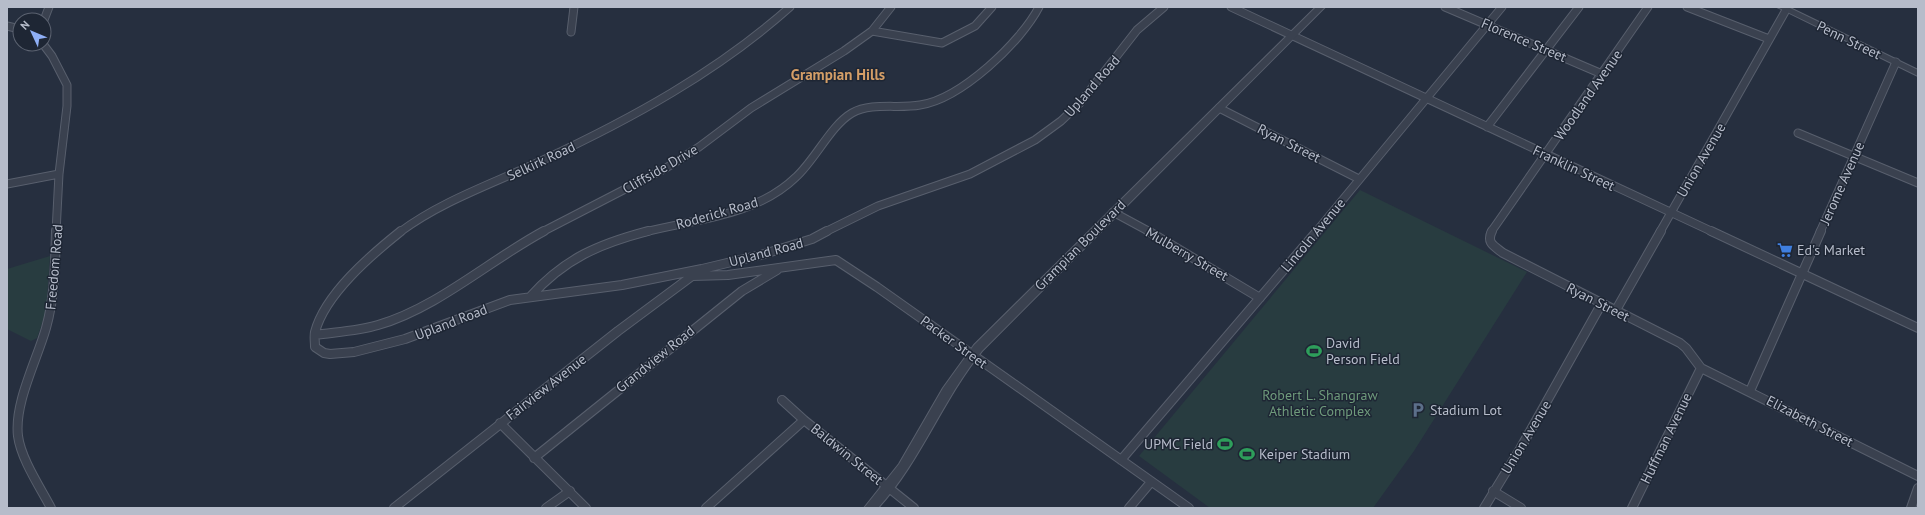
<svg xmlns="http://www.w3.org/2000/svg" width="1925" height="515" font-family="'PT Sans',sans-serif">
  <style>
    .green { fill: #283c40 }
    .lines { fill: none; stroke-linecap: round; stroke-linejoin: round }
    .minor-far1-casing { stroke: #585f6d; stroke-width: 9 }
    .minor-casing { stroke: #585f6d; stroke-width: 10 }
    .tertiary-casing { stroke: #585f6d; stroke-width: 2 }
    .minor-far1 { stroke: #3a414f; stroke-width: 7 }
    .minor { stroke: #3a414f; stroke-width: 8 }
    .tertiary { fill: #3a414f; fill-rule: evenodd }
    .labels { text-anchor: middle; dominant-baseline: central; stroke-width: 3; stroke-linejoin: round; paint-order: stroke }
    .street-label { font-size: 14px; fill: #b6bcca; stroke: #1e2634 }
    .poi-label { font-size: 14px; fill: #b6bcca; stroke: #1e2634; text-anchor: start }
    .park-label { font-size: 14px; fill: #6e9a7b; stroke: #1e2634 }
    .neighbourhood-label { font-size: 15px; font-weight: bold; fill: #d49e67; stroke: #1e2634 }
  </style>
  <rect width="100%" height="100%" fill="#262f3f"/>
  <!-- green -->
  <path class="green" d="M1360,190L1527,272L1414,451L1373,508H1210L1139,456Z
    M50,256L46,312L37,338L31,341L7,329V269Z"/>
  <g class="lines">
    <defs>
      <path id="minor-far1" d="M1231,7L1713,232
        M1445,7L1602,74
        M1687,7L1769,39
        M44,20L49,7
        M7,26L20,29
        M872,31L891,7
        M571,32L574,7
        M43,44L52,56L67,85V106L59,174L56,232
        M1219,108L1359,179
        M1487,127L1579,7
        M1798,133L1918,183
        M7,184L59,174
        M1113,212L1150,232
        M400,232C443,200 495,183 543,160C631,119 717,72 790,7
        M542,232L666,168L699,147L751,108L844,51L872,31L942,43L975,26L992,7
        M645,232C696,219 756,216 796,177C815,160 831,125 852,113C872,102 898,109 920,105C961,99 1021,42 1039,7
        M825,232L878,206L970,174L1035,140L1061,121L1080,103L1137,30L1164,7
        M1316,232L1502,7
        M1491,232L1648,7
        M1660,232L1786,10
        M1820,232L1896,62"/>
      <path id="minor" d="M401,231C371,255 325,294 315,332C314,336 315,342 315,347L324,353L330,354L354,352L405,339L510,300L622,285L702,269L761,255L812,239L827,231
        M1148,231L1260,298
        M1492,231C1486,243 1494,246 1503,253L1680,343L1686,348L1701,368L1918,476
        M1711,231L1918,328
        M692,276L728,275L836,260L877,287L1189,508
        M530,297C565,258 599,244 648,231
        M1616,310L1661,231
        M315,335C336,332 358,331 378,325C437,308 490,260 544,231
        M1750,391L1821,231
        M782,400L804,420L914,508
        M500,423L586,508
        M534,458L742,291L777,270
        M1121,460L1317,231
        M1493,491L1521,508
        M51,508C40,487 21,459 18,436C14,403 37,360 46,328C55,296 55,264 56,231
        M394,508L618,331L696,273
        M546,508L570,491
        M706,508L804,420
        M1129,508L1151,482
        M1484,508L1520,449L1602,303
        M1632,508L1701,368
        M1911,508L1918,488"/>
      <path id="tertiary" d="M1316,7H1325L982,351C942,400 921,461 878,508H864L899,464L943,388L974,345Z
        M1777,7H1788L1918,70V76Z"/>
    </defs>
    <!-- minor-far1 casing -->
    <use href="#minor-far1" class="minor-far1-casing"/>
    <!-- minor casing -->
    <use href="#minor" class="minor-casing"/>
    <!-- tertiary casing -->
    <use href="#tertiary" class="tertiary-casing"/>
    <!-- minor-far1 -->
    <use href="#minor-far1" class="minor-far1"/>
    <!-- minor -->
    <use href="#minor" class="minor"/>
    <!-- tertiary -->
    <use href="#tertiary" class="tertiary"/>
  </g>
  <!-- icons -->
  <defs>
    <symbol id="supermarket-bare" viewBox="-9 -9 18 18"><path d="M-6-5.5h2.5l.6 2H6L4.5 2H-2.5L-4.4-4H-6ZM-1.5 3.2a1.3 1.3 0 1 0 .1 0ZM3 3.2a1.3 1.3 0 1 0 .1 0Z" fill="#3f7fe0" stroke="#1e2634" stroke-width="2.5" paint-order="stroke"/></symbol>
    <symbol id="stadium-bare" viewBox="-9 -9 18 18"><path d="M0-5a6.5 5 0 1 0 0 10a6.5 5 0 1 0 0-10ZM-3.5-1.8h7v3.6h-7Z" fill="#2e9e5b" stroke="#1e2634" stroke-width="2.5" paint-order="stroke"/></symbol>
    <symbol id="parking-bare" viewBox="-9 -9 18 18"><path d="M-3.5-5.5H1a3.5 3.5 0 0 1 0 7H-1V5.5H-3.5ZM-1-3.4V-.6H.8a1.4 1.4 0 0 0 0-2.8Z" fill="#5c6f8a" stroke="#1e2634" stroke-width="2.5" paint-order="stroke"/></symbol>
  </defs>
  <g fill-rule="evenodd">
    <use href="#supermarket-bare" x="1774" y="239" width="22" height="22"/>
    <use href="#stadium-bare" x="1303" y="340" width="22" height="22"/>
    <use href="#parking-bare" x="1407" y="399" width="22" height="22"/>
    <use href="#stadium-bare" x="1214" y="433" width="22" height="22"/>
    <use href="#stadium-bare" x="1236" y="443" width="22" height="22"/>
  </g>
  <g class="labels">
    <!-- street labels -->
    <g class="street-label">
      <text transform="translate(1524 40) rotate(23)">Florence Street</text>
      <text transform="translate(1849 40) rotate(26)">Penn Street</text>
      <text transform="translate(1092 86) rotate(-49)">Upland Road</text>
      <text transform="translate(1588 95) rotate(-55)">Woodland Avenue</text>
      <text transform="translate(1289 143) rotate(27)">Ryan Street</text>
      <text transform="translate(1701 160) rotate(-60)">Union Avenue</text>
      <text transform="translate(541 161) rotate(-25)">Selkirk Road</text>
      <text transform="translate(1574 168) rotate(25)">Franklin Street</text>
      <text transform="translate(660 169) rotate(-30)">Cliffside Drive</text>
      <text transform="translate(1842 183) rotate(-66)">Jerome Avenue</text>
      <text transform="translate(717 213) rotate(-16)">Roderick Road</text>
      <text transform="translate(1313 235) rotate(-50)">Lincoln Avenue</text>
      <text transform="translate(1080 245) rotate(-45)">Grampian Boulevard</text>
      <text transform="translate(766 252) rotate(-15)">Upland Road</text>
      <text transform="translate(1187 254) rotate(30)">Mulberry Street</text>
      <text transform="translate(54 267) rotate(-85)">Freedom Road</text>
      <text transform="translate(1598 302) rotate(27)">Ryan Street</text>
      <text transform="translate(451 322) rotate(-21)">Upland Road</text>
      <text transform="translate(954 342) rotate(36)">Packer Street</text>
      <text transform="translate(655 359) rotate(-39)">Grandview Road</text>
      <text transform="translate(546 387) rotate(-38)">Fairview Avenue</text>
      <text transform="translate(1810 421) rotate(27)">Elizabeth Street</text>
      <text transform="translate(1526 437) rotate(-59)">Union Avenue</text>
      <text transform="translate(1666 438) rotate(-64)">Huffman Avenue</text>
      <text transform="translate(847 454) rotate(39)">Baldwin Street</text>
    </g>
    <!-- poi labels -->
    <g class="poi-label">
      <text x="1797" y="250">Ed's Market</text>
      <text x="1326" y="343">David<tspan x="1326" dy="16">Person Field</tspan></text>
      <text x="1430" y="410">Stadium Lot</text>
      <text x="1213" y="444" text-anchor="end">UPMC Field</text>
      <text x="1259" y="454">Keiper Stadium</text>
    </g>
    <!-- park labels -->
    <g class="park-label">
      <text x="1320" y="395">Robert L. Shangraw<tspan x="1320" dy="16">Athletic Complex</tspan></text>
    </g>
    <!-- neighbourhood labels -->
    <g class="neighbourhood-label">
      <text x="838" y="74">Grampian Hills</text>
    </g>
  </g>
  <!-- border -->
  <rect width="1925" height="515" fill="none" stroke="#b6bcca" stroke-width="16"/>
  <!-- north arrow -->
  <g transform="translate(32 32) rotate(314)"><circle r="19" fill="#1e2634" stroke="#5b6270"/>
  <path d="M0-3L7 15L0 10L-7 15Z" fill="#8faff6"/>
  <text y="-6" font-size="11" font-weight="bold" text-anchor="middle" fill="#b6bcca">N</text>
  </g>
</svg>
